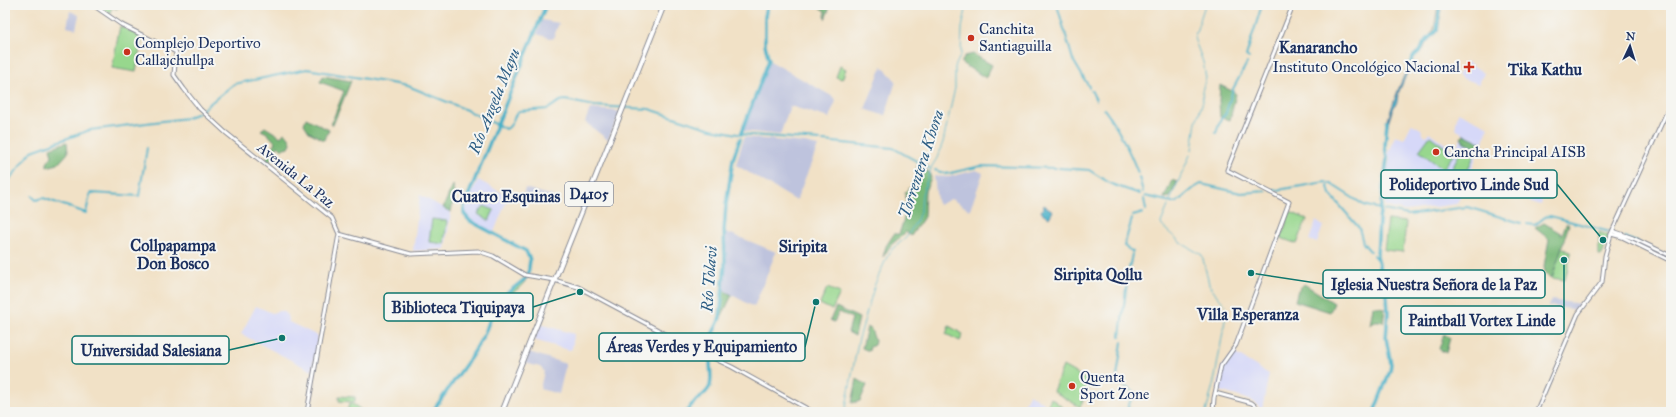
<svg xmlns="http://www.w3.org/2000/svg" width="1676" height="417" font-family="'IM FELL Great Primer',serif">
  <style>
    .built { fill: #d6d8f8 }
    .industrial { fill: #bec3dd }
    .green { fill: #97d78d; stroke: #598376 }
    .forest { fill: #79b878; stroke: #4a746b }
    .sand { fill: #eeda9e; stroke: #84847e }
    .water { fill: #49b1c8; stroke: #327093 }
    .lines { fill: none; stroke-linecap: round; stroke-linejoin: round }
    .stream { stroke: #49b1c8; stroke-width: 1 }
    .canal { stroke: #49b1c8; stroke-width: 2 }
    .river { stroke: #49b1c8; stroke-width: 3.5 }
    .secondary-casing { stroke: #868892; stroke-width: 5 }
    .primary-casing { stroke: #868892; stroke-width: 6 }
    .secondary { stroke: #fff; stroke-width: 3 }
    .primary { stroke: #fff; stroke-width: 4 }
    .poi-dot { fill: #c8321e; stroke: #f6f6f2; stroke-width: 1.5 }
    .labels { text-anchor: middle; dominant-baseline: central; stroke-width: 4; stroke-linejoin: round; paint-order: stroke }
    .shield { fill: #f6f6f2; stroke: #5d6b8a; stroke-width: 1 }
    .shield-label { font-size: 14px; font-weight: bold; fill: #1b2f5e }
    .poi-label { font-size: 15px; fill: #1b2f5e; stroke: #f6f6f2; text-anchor: start }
    .street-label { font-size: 15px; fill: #1b2f5e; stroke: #f6f6f2 }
    .neighbourhood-label { font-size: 16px; font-weight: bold; fill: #1b2f5e; stroke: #f6f6f2 }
    .water-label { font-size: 16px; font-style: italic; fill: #2b5c83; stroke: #f6f6f2 }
    .leader { fill: none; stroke: #0f766e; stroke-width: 1.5 }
    .callout-dot { fill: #0f766e; stroke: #f6f6f2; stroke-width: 1.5 }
    .callout { fill: #f6f6f2; stroke: #0f766e; stroke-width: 1.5 }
    .callout-label { font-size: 16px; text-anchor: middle; font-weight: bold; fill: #1b2f5e }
  </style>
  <rect width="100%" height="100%" fill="#f6f6f2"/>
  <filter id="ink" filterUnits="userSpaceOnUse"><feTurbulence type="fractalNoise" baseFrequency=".025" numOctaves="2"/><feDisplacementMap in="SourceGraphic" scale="8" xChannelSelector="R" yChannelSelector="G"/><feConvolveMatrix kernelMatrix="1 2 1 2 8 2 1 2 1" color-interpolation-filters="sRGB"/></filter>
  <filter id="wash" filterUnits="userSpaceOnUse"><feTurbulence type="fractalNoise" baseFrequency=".012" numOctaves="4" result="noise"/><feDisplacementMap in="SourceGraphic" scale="16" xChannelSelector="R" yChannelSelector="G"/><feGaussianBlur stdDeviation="0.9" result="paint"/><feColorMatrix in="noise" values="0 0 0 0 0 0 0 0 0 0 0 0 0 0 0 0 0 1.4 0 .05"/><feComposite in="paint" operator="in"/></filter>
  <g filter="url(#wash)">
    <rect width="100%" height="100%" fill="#f1e1c6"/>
    <!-- built -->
    <path class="built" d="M1466,61L1484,73L1479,84L1464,79L1458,75Z
      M1458,112L1489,127L1457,204L1405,211L1385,206L1386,177L1390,159L1388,155L1396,136L1404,139L1411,125L1412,124L1421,129L1423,134L1426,136L1429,132L1454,150L1464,134L1455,129Z
      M478,180L506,195V202L494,232L473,221L466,214L465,210L467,205Z
      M1528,188L1544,192L1541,205L1525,200Z
      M420,195L451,212L445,249L413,251Z
      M1316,221L1323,226L1317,243L1309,240Z
      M256,306L272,313L278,311H282L286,313L289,322L318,336L312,371L241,334Z
      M540,324L574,334L572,349L569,350L534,340Z
      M1234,353L1269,374L1262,410L1253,401L1217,390L1222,367Z
      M1029,394L1044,403L1040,412H1021Z"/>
    <!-- industrial -->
    <path class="industrial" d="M70,11L79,15L76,29L67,27Z
      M542,20L559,23L553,39L537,34Z
      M770,61L835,98L836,101L829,118L790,106L780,135L743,131Z
      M882,66L896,81L885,116L865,109Z
      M590,109L617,111L620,113L608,140L585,122Z
      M744,137L805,143L818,146L797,199L795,200L736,165Z
      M976,170L983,173L970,210L951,199L939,205L937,201L934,176L949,177Z
      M525,188L553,196L548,206L523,195Z
      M726,232L776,252L754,307L723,290L726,266Z
      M1551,300L1558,301L1582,304L1578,310L1549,306Z
      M529,352L566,364L559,394L540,389L544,371L540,367L525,363Z"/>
    <!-- green -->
    <path class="green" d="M97,5H123V7L118,6L117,9L112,7L110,13Z
      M120,26L142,37L136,72L112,68Z
      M840,66L846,69L842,79L836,77Z
      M1430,136L1454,154L1443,169L1419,151Z
      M1462,148L1475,154L1464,178L1450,172Z
      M484,206L494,210L489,221L478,214Z
      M1290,212L1307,219L1297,244L1281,238Z
      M432,219L447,221L444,244L429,242Z
      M1388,220L1406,222L1403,252L1384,250Z
      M1599,232L1609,236L1602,255H1599Z
      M1562,247L1571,253L1565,280L1552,278Z
      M527,278C522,289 507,295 498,303L505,295Z
      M827,288L840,293L832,310L820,304Z
      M949,326L963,334L960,341L946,334Z
      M1063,366L1091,382L1080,407L1053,391Z
      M339,396L355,397V402L339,401Z
      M1051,398L1068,412H1045Z
      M349,404H353L364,412H347Z"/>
    <!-- forest -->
    <path class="forest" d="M831,5L825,19V11L817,6Z
      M973,54L992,65L986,78L961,63L965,56Z
      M323,76L351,81L333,125L331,124L344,91L320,82Z
      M1220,85L1234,92L1236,94L1230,120L1220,117L1219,101Z
      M306,118L329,130L324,140L309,132L304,124Z
      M265,127L281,137L284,133L289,137L291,143L289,147L284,148L282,150L278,146L269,163L266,160L275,142L267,133L261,130Z
      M1464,134L1482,143L1479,149L1464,142L1461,138Z
      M67,142L68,153L58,164L47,167V163L52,156L50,148Z
      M917,166L929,172L931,178L925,191L924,217L911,236L906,232L891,245L883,257L886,246L894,234H899C904,220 908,207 905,192L917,181Z
      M1172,180L1177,182L1170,197L1164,198Z
      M453,184L454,197L451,212L443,208Z
      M1544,223L1562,234L1566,224H1569L1552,278L1545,273L1544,266L1549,239L1535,228Z
      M1304,284L1334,303L1330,312L1295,301L1298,290Z
      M723,290L732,295L721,318Z
      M1373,306L1385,308L1383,323L1381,321H1375L1370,325Z
      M836,307L859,318L855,336L848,332L852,318L839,312L834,322L830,320Z
      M1528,322L1536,326L1533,336L1526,333Z
      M867,327L871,329L875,341L874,345L870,347L869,351L862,348Z
      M1444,334L1450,338L1446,353L1439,349Z
      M857,379L867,385L860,401L852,403Z"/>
    <!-- sand -->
    <path class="sand" d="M1438,5H1442L1438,31L1426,43L1423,50L1416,55L1413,59H1412L1414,54L1421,49L1434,29Z"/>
    <!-- water -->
    <path class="water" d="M1412,59H1413L1398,94L1397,102L1392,111L1387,127H1386C1392,104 1401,81 1412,59Z
      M1044,205L1053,211L1049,218L1041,212Z"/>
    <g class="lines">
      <!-- stream -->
      <path class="stream" d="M1192,150L1196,122L1203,101L1202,91L1206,78L1203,62L1194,38L1205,5
        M1169,203L1190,155
        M1168,206L1161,223L1162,226L1181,243L1202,255L1209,284L1214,292L1226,306
        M845,412L858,342L875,284L887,257L893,248L906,238L917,220L921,209L922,194L932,166L937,158L943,142L955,88V67L961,54L962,28L967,5
        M1206,412L1215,377L1227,309"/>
      <!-- canal -->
      <path class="canal" d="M1057,5L1073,60L1089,87
        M1400,6L1401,5
        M1249,58L1246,56L1262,5
        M1091,90L1096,100
        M1104,109C1119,129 1129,150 1138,173
        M1216,133L1221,119L1226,113L1233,89L1247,63
        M823,141L893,148L929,168
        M1059,168L1089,170L1111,184L1140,194
        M935,170L946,174L981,166L1056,168
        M1139,177L1143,192
        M5,182L10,179L32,151L90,130L187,118L198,113L234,84L307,69L408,86L462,108L506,129C514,126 512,116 519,111L548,109L560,101L565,100L594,106L649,109L711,129L738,134L820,140
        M1328,186L1330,194L1359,228L1363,243L1370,251
        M1272,191L1325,182L1331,184L1364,205L1380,209
        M32,196L36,200L43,198L86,213L90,194L92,193L139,196L147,148
        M1145,196L1176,203L1194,188L1201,184L1241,193L1267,191
        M1144,199L1146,210
        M1384,210L1408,215L1467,207L1521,223
        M1133,216L1143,213
        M1132,219L1124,246L1133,252
        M1527,224L1535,225L1545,217L1550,216L1610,232
        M1625,237L1671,259
        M1373,255L1378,261
        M1120,336L1128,274L1132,254
        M1117,377L1122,342
        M1116,381L1134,392L1126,412"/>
      <!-- river -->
      <path class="river" d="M1410,63L1414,56L1421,50L1424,43L1437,30L1440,5
        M741,134L769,60L765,45V17L767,5
        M464,206L546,5
        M464,209V214L470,221L526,251L530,260L528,275
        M432,412L471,357L485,333L496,302L526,278
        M687,412C691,400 706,397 710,386C712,379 710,368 710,361C700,347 717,330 720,317L725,264L724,230L726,205L733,159L740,139
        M1374,412L1390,371L1391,364L1386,338L1388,312L1387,295L1385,281L1380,271L1377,255L1379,220L1387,159L1385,146L1387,122"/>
    </g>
  </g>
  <g filter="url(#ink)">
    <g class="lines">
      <defs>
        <path id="secondary" d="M93,5L122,25L176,52L174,75L184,89L200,109L225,132L332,218L339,234L307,412
          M1613,231L1633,238L1671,256
          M339,234L411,254L478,251L493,256L525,275L554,280L578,287L688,346L732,367L813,412
          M1611,234L1622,237L1671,261
          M1215,393L1252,403L1262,412
          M1213,412L1214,398L1221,366L1236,345L1289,202L1227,170L1293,5
          M1536,412L1578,314L1602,282L1605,256L1611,234L1671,103"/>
        <path id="primary" d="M1670,5L1671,6
          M502,412L664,5"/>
      </defs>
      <!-- secondary casing -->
      <use href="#secondary" class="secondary-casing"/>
      <!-- primary casing -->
      <use href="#primary" class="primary-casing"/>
      <!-- secondary -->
      <use href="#secondary" class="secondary"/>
      <!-- primary -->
      <use href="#primary" class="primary"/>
    </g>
  </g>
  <!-- markers -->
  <g class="poi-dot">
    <circle cx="971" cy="38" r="4"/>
    <circle cx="127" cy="52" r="4"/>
    <path d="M1467 61h4v4h4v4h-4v4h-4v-4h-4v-4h4z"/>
    <circle cx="1436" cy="152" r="4"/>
    <circle cx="1072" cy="386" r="4"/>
  </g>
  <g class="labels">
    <!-- shield labels -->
    <rect class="shield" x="565" y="182" width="48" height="24" rx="3"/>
    <g class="shield-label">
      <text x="589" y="194">D4105</text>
    </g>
    <!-- poi labels -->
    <g class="poi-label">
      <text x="979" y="29">Canchita<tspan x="979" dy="17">Santiaguilla</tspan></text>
      <text x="135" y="43">Complejo Deportivo<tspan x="135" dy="17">Callajchullpa</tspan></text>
      <text x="1460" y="67" text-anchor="end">Instituto Oncológico Nacional</text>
      <text x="1444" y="152">Cancha Principal AISB</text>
      <text x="1080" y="377">Quenta<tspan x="1080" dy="17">Sport Zone</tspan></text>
    </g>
    <!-- street labels -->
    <g class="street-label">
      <text transform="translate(296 175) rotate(39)">Avenida La Paz</text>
    </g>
    <!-- neighbourhood labels -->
    <g class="neighbourhood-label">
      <text x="1318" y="47">Kanarancho</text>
      <text x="1545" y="69">Tika Kathu</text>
      <text x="506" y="196">Cuatro Esquinas</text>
      <text x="173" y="245">Collpapampa<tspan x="173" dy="18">Don Bosco</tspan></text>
      <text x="803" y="246">Siripita</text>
      <text x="1098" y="274">Siripita Qollu</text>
      <text x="1248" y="314">Villa Esperanza</text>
    </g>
    <!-- water labels -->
    <g class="water-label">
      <text transform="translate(494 101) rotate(-68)">Río Angela Mayu</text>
      <text transform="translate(921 164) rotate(-72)">Torrentera Khora</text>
      <text transform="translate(709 279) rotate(-86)">Río Tolavi</text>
    </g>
  </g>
  <!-- callouts -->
  <path class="leader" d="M1603 240L1557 184M1251 273L1323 284M580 292L533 307M1564 260L1564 320M816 302L805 347M282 338L229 350"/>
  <g class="callout-dot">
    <circle cx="1603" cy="240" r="4"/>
    <circle cx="1251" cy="273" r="4"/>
    <circle cx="580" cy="292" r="4"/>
    <circle cx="1564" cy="260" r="4"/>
    <circle cx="816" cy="302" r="4"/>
    <circle cx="282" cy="338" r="4"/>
  </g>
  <g class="callout">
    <rect x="1381" y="170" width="176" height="28" rx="4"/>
    <rect x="1323" y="270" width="222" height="28" rx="4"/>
    <rect x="384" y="293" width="149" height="28" rx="4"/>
    <rect x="1401" y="306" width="163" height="28" rx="4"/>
    <rect x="599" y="333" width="206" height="28" rx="4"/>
    <rect x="72" y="336" width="157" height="28" rx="4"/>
  </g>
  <g class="callout-label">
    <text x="1469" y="190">Polideportivo Linde Sud</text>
    <text x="1434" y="290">Iglesia Nuestra Señora de la Paz</text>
    <text x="458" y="313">Biblioteca Tiquipaya</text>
    <text x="1482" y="326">Paintball Vortex Linde</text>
    <text x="702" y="352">Áreas Verdes y Equipamiento</text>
    <text x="151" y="356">Universidad Salesiana</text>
  </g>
  <!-- margin -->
  <rect width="1676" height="417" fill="none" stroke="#f6f6f2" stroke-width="20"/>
  <!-- north arrow -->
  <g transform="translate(1630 46) rotate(4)" stroke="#f6f6f2" stroke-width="3" paint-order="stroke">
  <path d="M0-3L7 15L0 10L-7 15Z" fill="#1b2f5e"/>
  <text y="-6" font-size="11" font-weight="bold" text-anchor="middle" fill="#1b2f5e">N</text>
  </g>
</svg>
